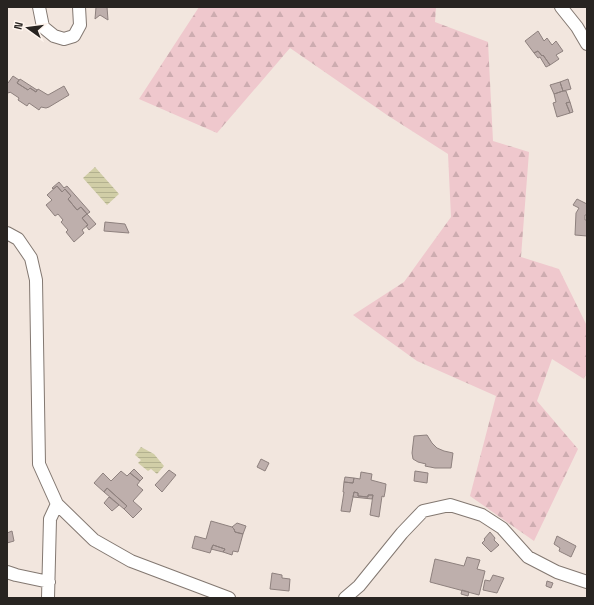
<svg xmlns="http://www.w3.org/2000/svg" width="594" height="605" font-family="'Space Grotesk',sans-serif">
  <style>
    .forest { fill: url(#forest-firs) }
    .water { fill: url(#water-rules) }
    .building { fill: #beafac; stroke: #8e817e }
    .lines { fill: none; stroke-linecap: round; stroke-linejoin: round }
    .street-casing { stroke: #837871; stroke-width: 14 }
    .street { stroke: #fff; stroke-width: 12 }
  </style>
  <defs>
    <pattern id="forest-firs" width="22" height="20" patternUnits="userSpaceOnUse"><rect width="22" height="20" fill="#efc8cd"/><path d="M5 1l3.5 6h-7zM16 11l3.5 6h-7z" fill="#cdacb0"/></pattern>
    <pattern id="water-rules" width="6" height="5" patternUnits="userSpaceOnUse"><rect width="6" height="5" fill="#d1cea7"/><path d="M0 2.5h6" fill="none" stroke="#b3b18f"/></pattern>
  </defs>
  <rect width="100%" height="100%" fill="#f2e6de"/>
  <!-- forest -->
  <path class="forest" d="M199,7H436L435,22L488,42L493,141L529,152L521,257L559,269L587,326V372L584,379L552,359L537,401L578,449L534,541L470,496L496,396L417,361L353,315L404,282L451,217L448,154L387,115L290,48L217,133L139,99Z"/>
  <!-- water -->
  <path class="water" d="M95,167L119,194L107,205L83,178Z
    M141,447L154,454L164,466L157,474L151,469L148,471L138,463L141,460L135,455Z"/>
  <!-- building -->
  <path class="building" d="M96,7H107L108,20L100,15L95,19Z
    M538,31L544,41L547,38L552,45L556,41L563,51L556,55L559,59L550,65L543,55L542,56L538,51L534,53L525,41Z
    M538,51L542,56L543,55L550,65L546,67L540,57L538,58L534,53Z
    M13,76L19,80L17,83L28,90L30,88L36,92L38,89L48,95L64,86L69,95L49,107L46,108L41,107L39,110L29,103L27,106L18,100L19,98L10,92L9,93L7,92V82L8,83Z
    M20,79L37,90L36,92L30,88L28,90L17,83Z
    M568,79L571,89L563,91L560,82Z
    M560,82L563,91L554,94L550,85Z
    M563,91H566L570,102L566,103L570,113L557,117L553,103L556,102L554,94Z
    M570,102L573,112L570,113L566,103Z
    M59,182L64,188L67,186L90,212L87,214L96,224L89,230L86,226L88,225L82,218L87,214L81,207L77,210L68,199L71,196L65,189L62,192L57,186L53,189L52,188Z
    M57,186L62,192L65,189L71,196L68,199L77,210L81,207L87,214L82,218L88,225L82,230L84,233L74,242L66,232L68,230L61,222L63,220L58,214L55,216L46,205L52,200L47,195Z
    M577,199L587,204V215H585V220H587V236L575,235L576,213L579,208L573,205Z
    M105,222L125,224L129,233L104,231Z
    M427,435L432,443L437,448L444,451L453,453L451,468H435L425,466L426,464L418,462L413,459L412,453L414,436Z
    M261,459L269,463L265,471L257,467Z
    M134,469L143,478L140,481L130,473Z
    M169,470L176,475L162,492L155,485Z
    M121,471L127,476L130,473L140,481L137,485L143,490L133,501L142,509L133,518L124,509L127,506L107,488L104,492L94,483L103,473L111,481Z
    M415,471L428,473L427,483L414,481Z
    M361,472L372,474L371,480L386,484L385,492L384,497L382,496L379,517L370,515L373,495H368V497L358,496V493L354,492L350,512L341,511L344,492H343L344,482L353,483L354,478L360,479Z
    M345,477L354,478L353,483L344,482Z
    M107,488L127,506L124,509L104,492Z
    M354,492L358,493V496L368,497V495H373L372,499L353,497Z
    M109,497L119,505L112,511L104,503Z
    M211,521L232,527L234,529L235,532L243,534L238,552L233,551L232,555L223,552L225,549L213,545L210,553L192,548L195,536L206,539Z
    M237,523L246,526L243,534L235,532L234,529L232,527Z
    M12,531L14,541L7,543V533Z
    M490,532L495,538L494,540L499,545L491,552L482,543L485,540L484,539Z
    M557,536L576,546L571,557L559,551L560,548L554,544Z
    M213,545L225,549L223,552L211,549Z
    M467,557L480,560L477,569L485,571L479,595L430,582L435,559L464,566Z
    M272,573L282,575V578L290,579L289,591L270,589Z
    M493,575L504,578L497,593L483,590L485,580L490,581Z
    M547,581L553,583L551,588L546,586Z
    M462,590L469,592L468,596L461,594Z"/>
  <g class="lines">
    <defs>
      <path id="street" d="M39,7L43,27L54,36L64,39L74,36L80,25L79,7
        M561,7L577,27L587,44
        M7,233L18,239L31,258L36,280L39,464L57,504L94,540L131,561L229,598
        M7,572L16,575L49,582
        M48,598L50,519L57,504
        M345,598L359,586L402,533L423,511L450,505L482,515L502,528L528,557L557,572L587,582"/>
    </defs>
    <!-- street casing -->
    <use href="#street" class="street-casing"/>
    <!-- street -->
    <use href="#street" class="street"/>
  </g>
  <!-- border -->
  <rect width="594" height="605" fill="none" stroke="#282421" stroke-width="16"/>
  <!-- north arrow -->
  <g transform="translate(28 28) rotate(284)" stroke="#fef4ed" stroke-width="3" paint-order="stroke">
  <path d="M0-3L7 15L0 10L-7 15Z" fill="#282421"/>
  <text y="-6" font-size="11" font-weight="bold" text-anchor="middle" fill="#282421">N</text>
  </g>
</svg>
